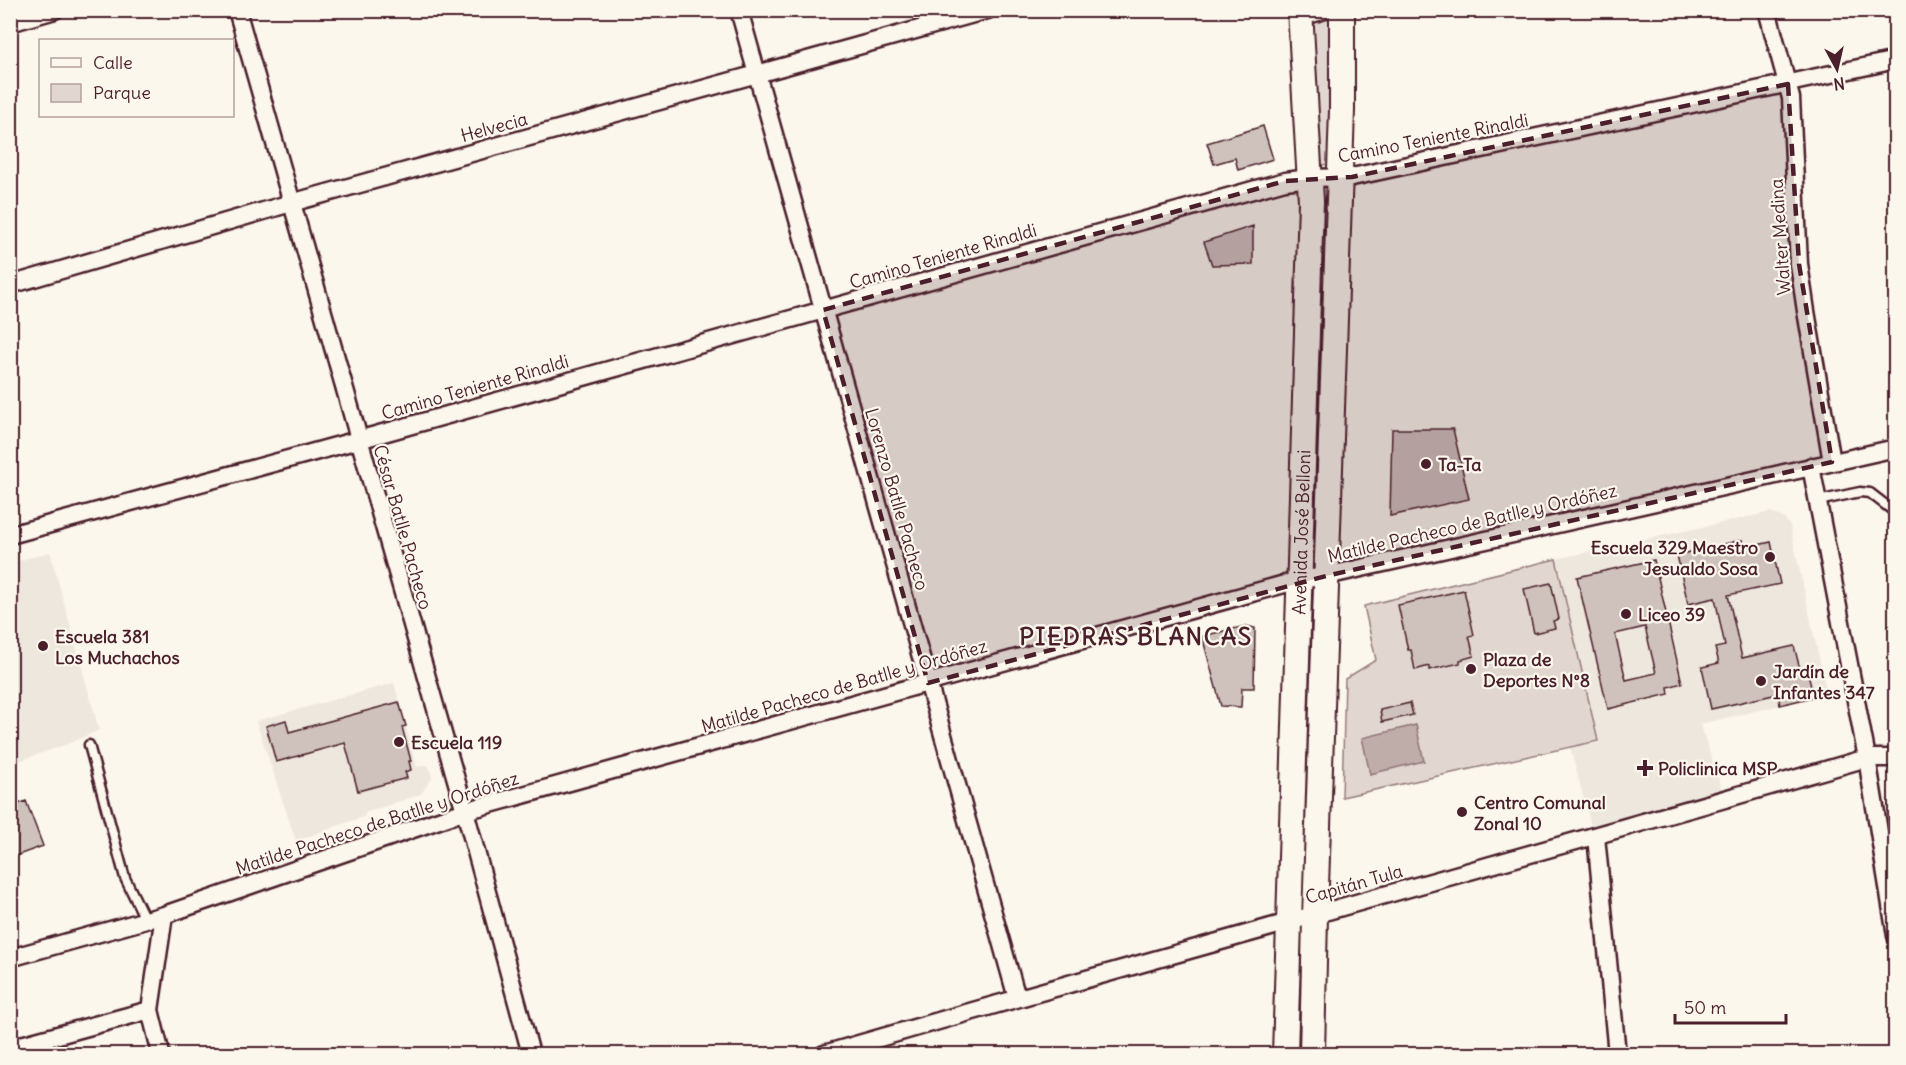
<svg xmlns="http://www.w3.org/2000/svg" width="1906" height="1065" font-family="Delius,sans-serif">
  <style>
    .built { fill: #eee7de }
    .green { fill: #e2d7d0; stroke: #967b7e; stroke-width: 1.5 }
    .water { fill: #bfadaa; stroke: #907477; stroke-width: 1.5 }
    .building { fill: #cfc2bc; stroke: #4a1f2b; stroke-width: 1.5; fill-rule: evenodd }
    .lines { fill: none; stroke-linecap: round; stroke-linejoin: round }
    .service-casing { stroke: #4a1f2b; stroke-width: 13 }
    .minor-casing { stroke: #4a1f2b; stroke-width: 21 }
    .secondary-casing { stroke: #4a1f2b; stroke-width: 28 }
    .service { stroke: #fbf7ec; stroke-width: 8 }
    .minor { stroke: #fbf7ec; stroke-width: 16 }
    .secondary { stroke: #fbf7ec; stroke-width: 24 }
    .marked { fill: #4a1f2b; fill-opacity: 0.2; stroke: #4a1f2b; stroke-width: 4.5; stroke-dasharray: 12 8; stroke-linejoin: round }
    .poi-dot { fill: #4a1f2b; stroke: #fbf7ec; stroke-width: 2 }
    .labels { text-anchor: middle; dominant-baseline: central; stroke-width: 4.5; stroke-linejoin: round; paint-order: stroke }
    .street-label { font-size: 18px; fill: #4a1f2b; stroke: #fbf7ec }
    .poi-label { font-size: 18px; font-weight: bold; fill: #4a1f2b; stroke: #fbf7ec; text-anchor: start }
    .district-label { font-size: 24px; font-weight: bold; letter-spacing: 1.5px; fill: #4a1f2b; stroke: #fbf7ec }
  </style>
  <rect width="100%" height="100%" fill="#fbf7ec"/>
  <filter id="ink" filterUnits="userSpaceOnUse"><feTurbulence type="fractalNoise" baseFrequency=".0167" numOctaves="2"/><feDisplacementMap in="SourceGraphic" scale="12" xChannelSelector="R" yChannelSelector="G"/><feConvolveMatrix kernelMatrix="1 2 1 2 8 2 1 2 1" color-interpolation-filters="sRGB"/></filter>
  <g filter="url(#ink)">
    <!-- built -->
    <path class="built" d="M1771,512L1785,519L1790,526L1827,694L1700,724L1722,789L1591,826L1570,747L1598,741L1556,559Z
      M50,552L99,730L70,743L11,764V563Z
      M394,683L417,767L428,765L432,778L421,794L365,813V816L296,841L256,721Z"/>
    <!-- green -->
    <path class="green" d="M1328,19L1332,21V165L1313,164L1309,26L1320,20Z
      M1324,208L1328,210L1317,563L1309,561L1321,209Z
      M1556,559L1598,741L1342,797L1345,679L1376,660L1364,606Z"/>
    <!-- water -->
    <path class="water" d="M1416,725L1424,761L1370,774L1362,738Z"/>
    <!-- building -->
    <path class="building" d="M1263,126L1273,159L1238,170L1235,158L1214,164L1207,143Z
      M1253,226V264L1212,265L1204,242Z
      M1392,429H1453L1469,499L1390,516Z
      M1742,540L1744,548L1771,542L1780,584L1728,595L1742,658L1794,646L1800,669L1807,667L1813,697L1780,705L1778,694L1711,709L1702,667L1719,663L1715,648L1725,646L1715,598L1688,604L1677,555Z
      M1654,560L1682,683L1668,687L1669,694L1608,709L1577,577ZM1645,627L1656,673L1626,680L1615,634Z
      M1551,583L1559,619L1553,621L1555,628L1534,633L1524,589Z
      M1464,590L1474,635L1469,636L1474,656L1460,660V663L1429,670V666L1415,670L1411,650H1408L1398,605Z
      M1246,626L1255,628L1254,688H1242L1241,707L1221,706L1202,636Z
      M399,702L406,726L402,727L411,761H409L411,770L405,772L407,778L358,791L345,743L276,762L266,726L286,720L289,732Z
      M1410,703L1413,715L1382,722L1380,710Z
      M26,801L43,846L10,858V807Z"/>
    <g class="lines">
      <defs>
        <path id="service" d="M1818,501L1860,492L1870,493L1896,513
          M89,745L125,878L145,919"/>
        <path id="minor" d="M237,10L465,811L531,1054
          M739,10L1017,998
          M1767,10L1791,98L1799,264L1806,311L1832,462
          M1301,17L1325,10
          M10,23L55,10
          M10,285L291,203L988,10
          M1811,466L1867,758L1896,936
          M10,535L358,440L1285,181L1310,178L1352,177L1896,60
          M1596,836L1617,1054
          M10,958L164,915L465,811L1299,580L1326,576L1896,448
          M10,1048L150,1010
          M161,1054L150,1010L164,915
          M824,1054C1171,953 1520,859 1867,758H1896"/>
        <g id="secondary">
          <path id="s1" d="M1285,1054L1311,201L1300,10"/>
          <path d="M1312,1054L1315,916L1342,110V10"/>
        </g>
      </defs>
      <!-- service casing -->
      <use href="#service" class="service-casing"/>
      <!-- minor casing -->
      <use href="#minor" class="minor-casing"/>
      <!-- secondary casing -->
      <use href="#secondary" class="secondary-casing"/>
      <!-- service -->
      <use href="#service" class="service"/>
      <!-- minor -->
      <use href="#minor" class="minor"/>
      <!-- secondary -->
      <use href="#secondary" class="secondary"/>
    </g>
  </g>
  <!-- marked area -->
  <path class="marked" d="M1788,84L1799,264L1832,462L1326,576L928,683L823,310L1285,181L1352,177Z"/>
  <!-- markers -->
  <g class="poi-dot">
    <circle cx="1426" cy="464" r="6"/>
    <circle cx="1770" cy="557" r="6"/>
    <circle cx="1626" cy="614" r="6"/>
    <circle cx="43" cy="646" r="6"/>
    <circle cx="1471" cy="669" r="6"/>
    <circle cx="1761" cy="681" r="6"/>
    <circle cx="399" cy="742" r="6"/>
    <path d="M1642 759h6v6h6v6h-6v6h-6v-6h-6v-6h6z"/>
    <circle cx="1462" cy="812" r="6"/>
  </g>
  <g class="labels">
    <!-- street labels -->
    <g class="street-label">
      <text transform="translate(494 127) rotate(-15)">Helvecia</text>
      <text transform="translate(1433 138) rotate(-11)">Camino Teniente Rinaldi</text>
      <text transform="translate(1780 237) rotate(-94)">Walter Medina</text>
      <text transform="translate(943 256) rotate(-16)">Camino Teniente Rinaldi</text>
      <text transform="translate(475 387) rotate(-16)">Camino Teniente Rinaldi</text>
      <text transform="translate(897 499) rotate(74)">Lorenzo Batlle Pacheco</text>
      <text transform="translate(1472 523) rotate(-13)">Matilde Pacheco de Batlle y Ordóñez</text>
      <text transform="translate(403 527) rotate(74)">César Batlle Pacheco</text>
      <text stroke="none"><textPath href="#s1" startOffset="522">Avenida José Belloni</textPath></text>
      <text transform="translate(844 686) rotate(-16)">Matilde Pacheco de Batlle y Ordóñez</text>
      <text transform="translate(377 823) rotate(-18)">Matilde Pacheco de Batlle y Ordóñez</text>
      <text transform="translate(1354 884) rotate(-16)">Capitán Tula</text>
    </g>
    <!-- poi labels -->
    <g class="poi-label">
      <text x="1438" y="464">Ta-Ta</text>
      <text x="1758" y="547" text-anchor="end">Escuela 329 Maestro<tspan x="1758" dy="21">Jesualdo Sosa</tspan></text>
      <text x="1638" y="614">Liceo 39</text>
      <text x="55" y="636">Escuela 381<tspan x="55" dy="21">Los Muchachos</tspan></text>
      <text x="1483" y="659">Plaza de<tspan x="1483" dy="21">Deportes N°8</tspan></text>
      <text x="1773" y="671">Jardín de<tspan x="1773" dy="21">Infantes 347</tspan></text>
      <text x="411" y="742">Escuela 119</text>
      <text x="1658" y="768">Policlinica MSP</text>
      <text x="1474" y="802">Centro Comunal<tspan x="1474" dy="21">Zonal 10</tspan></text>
    </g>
    <!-- district labels -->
    <g class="district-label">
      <text x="1136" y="636">PIEDRAS BLANCAS</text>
    </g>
  </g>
  <!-- margin -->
  <rect width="1906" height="1065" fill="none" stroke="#fbf7ec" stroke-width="36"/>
  <rect x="18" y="18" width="1870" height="1029" fill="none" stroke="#4a1f2b" stroke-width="2" filter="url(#ink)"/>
  <!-- legend -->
  <rect x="39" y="39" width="195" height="78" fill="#fbf7ec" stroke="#b4a19f" stroke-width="1.5"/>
  <rect x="51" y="58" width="30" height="9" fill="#fbf7ec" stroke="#b4a19f" stroke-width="1.5"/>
  <text x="93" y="69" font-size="18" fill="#4a1f2b">Calle</text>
  <rect x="51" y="84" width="30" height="18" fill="#e2d7d0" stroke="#b4a19f" stroke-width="1.5"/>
  <text x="93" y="99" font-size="18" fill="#4a1f2b">Parque</text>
  <!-- north arrow -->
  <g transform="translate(1837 69) rotate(172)" stroke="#fbf7ec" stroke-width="4.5" paint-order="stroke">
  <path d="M0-4.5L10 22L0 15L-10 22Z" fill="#4a1f2b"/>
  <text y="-9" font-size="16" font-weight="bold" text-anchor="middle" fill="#4a1f2b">N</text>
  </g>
  <!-- scale -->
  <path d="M1675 1014v9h111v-9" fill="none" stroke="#4a1f2b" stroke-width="3"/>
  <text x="1684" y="1014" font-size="18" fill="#4a1f2b" stroke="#fbf7ec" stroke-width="4.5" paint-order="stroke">50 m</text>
</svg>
